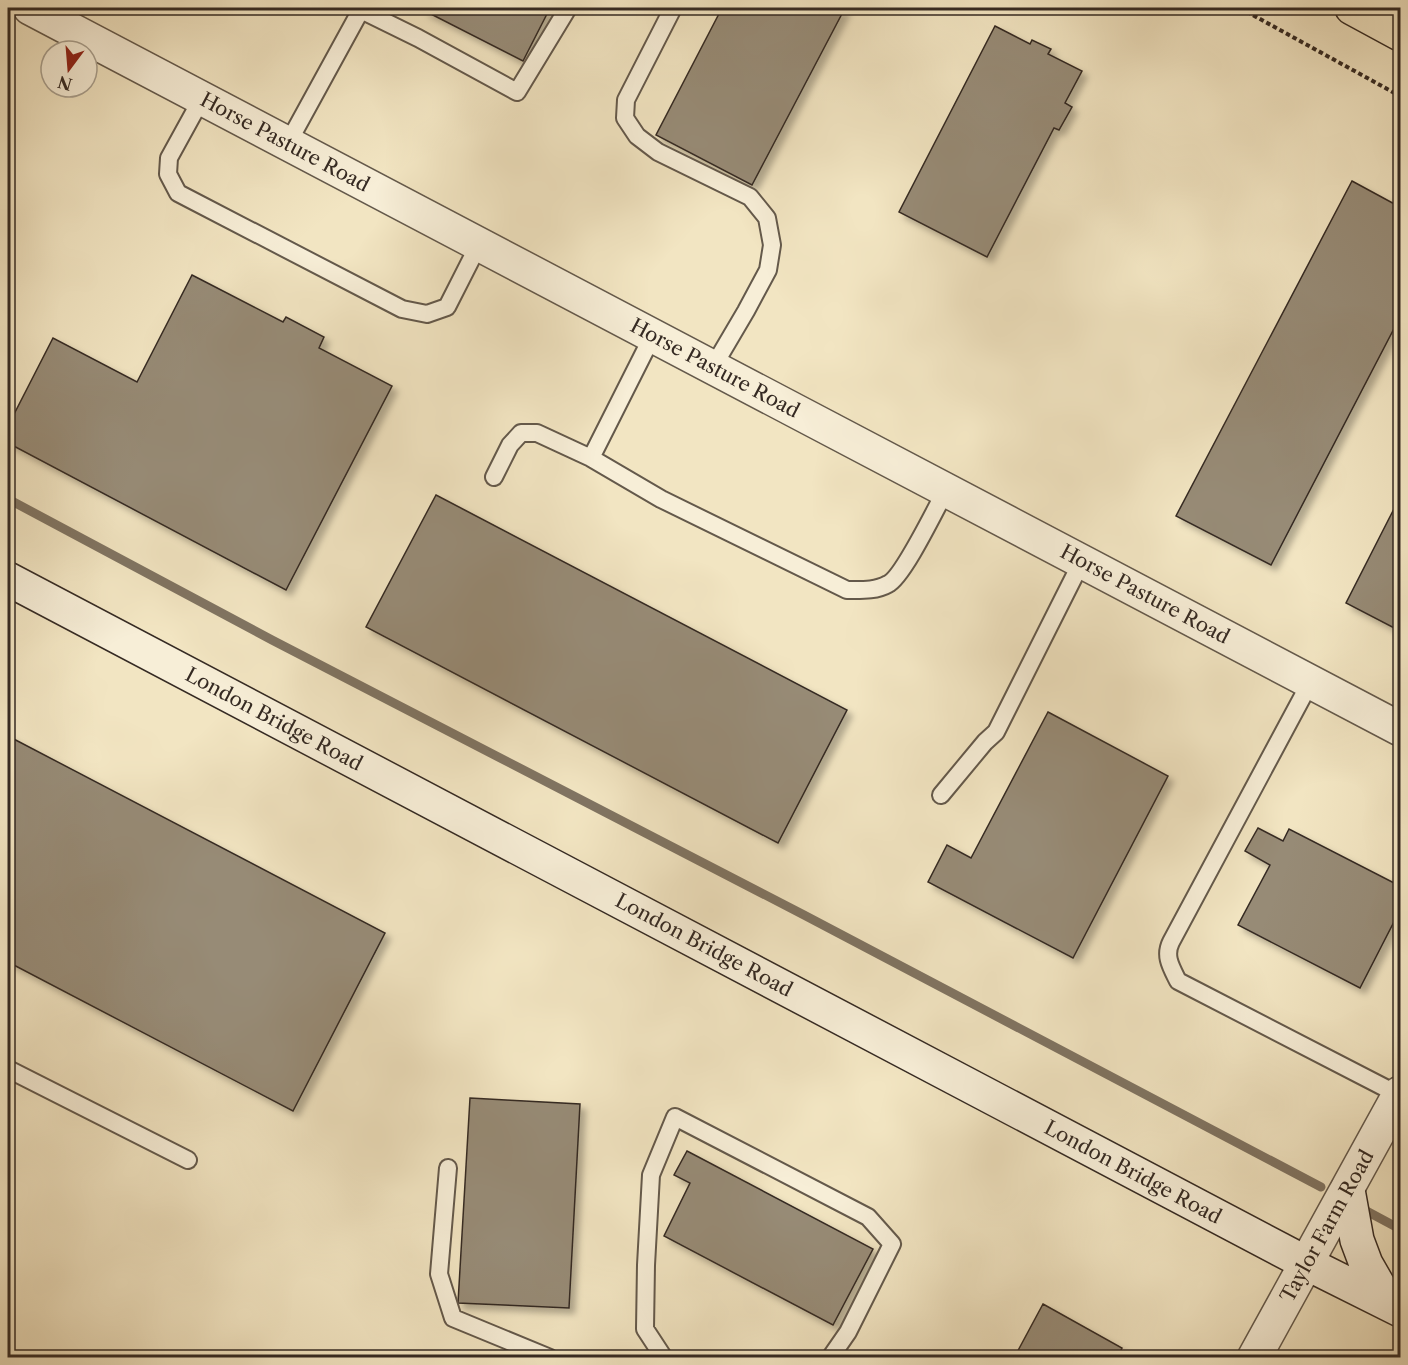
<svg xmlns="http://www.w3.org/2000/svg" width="1408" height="1365" font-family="'Libre Caslon Text',serif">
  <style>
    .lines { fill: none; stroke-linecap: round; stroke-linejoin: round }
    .stream { stroke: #807462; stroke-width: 9 }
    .building { fill: #978b76; stroke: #352a23; stroke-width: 1.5; filter: url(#shadow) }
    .lane-casing { stroke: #64594b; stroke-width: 20 }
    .street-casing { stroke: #64594b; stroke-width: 36 }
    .secondary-casing { stroke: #352a23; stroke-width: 36 }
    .primary-casing { stroke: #352a23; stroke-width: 36 }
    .path { stroke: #352a23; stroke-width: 4; stroke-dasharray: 4.5 3; stroke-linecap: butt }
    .lane { stroke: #f7eed7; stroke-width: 16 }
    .street { stroke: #f7eed7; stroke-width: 33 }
    .secondary { stroke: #f7eed7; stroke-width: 33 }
    .primary { stroke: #f2e5c2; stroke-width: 33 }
    .labels { text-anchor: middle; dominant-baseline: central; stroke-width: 6; stroke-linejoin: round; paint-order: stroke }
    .street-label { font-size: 20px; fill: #352a23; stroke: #f7eed7 }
  </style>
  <defs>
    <filter id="shadow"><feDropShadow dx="5.5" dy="5.5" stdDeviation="3" flood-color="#0004"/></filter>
  </defs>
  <rect width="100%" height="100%" fill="#f2e5c2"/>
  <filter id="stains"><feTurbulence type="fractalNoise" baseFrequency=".00333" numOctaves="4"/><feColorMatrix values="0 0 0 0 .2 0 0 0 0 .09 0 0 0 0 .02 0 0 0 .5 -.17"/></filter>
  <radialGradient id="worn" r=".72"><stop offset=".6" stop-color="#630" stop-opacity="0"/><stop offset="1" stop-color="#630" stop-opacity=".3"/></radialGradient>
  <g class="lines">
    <!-- stream -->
    <path class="stream" d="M8,499L272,640L804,915L1321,1187
      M1359,1207L1400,1229"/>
  </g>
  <!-- building -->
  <path class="building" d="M425,8H550L523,61L423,10Z
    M722,8H845L752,185L656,135Z
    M995,26L1030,44L1032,40L1051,49L1048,54L1082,71L1065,103L1072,107L1059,130L1054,128L987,257L899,212Z
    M1352,181L1400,207V317L1271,565L1176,516Z
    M192,275L283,322L286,317L324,337L319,348L392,386L286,590L8,443V426L53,338L137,382Z
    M436,495L847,710L778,843L366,627Z
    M1400,497V631L1346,603Z
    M1048,712L1168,776L1073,958L928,882L947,845L971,858Z
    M8,736L385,933L293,1111L8,962Z
    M1258,828L1283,841L1289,829L1400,886V910L1360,988L1238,925L1270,865L1245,851Z
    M470,1098L580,1104L569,1308L458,1303Z
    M687,1151L873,1249L833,1325L664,1236L690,1183L674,1175Z
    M1043,1304L1122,1348L1117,1358H1014Z"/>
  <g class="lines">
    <defs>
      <path id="lane" d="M673,8L626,100L625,118L637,136L658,152L750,197L767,218L772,245L768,270L746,311L713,367
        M361,10L418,38L517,92L568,8
        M202,98L169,158L168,174L178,193L402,309L427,314L447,307L479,244
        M288,143L362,8
        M591,458L653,335
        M494,477L510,445L521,433H537L591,458L661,499L847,590C861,590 876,591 888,584C903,577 936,508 946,490
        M1311,681L1171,942C1164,956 1171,967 1178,981L1399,1095
        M941,795L985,742L996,732L1082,561
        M8,1069L188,1160
        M448,1168L439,1274L453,1318L550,1358
        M664,1358L645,1329L646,1265L651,1175L675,1117L868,1217L892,1244L848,1332L830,1358"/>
      <path id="street" d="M30,8L1400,729
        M1254,1358L1400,1093"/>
      <path id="secondary" d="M8,579L1306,1263L1400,1310
        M1348,1190L1357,1240L1366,1264L1389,1304"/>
      <path id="primary" d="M1352,8L1400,34"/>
    </defs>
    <!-- lane casing -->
    <use href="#lane" class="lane-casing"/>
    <!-- street casing -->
    <use href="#street" class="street-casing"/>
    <!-- secondary casing -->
    <use href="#secondary" class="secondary-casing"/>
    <!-- primary casing -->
    <use href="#primary" class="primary-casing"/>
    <!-- path -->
    <path class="path" d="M1240,8L1400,96"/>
    <!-- lane -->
    <use href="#lane" class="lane"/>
    <!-- street -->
    <use href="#street" class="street"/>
    <!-- secondary -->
    <use href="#secondary" class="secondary"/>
    <!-- primary -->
    <use href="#primary" class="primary"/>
  </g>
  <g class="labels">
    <!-- street labels -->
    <g class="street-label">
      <text transform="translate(285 142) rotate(28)">Horse Pasture Road</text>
      <text transform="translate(715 368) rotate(28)">Horse Pasture Road</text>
      <text transform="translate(1145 594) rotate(28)">Horse Pasture Road</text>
      <text transform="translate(274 719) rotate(28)">London Bridge Road</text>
      <text transform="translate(704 945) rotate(28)">London Bridge Road</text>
      <text transform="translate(1133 1172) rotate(28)">London Bridge Road</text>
      <text transform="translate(1327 1226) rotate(-61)">Taylor Farm Road</text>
    </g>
  </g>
  <!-- margin -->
  <rect width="1408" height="1365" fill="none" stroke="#f2e5c2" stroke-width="30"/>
  <rect x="9" y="9" width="1390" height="1347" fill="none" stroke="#352a23" stroke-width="3"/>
  <rect x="15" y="15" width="1378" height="1335" fill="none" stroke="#352a23" stroke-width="1.5"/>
  <!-- north arrow -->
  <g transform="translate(69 69) rotate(196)"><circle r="28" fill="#f7eed7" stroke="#a9a08f" stroke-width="1.5"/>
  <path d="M0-4.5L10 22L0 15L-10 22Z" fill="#8f2418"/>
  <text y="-9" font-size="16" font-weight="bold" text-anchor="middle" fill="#352a23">N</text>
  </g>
  <rect width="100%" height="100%" filter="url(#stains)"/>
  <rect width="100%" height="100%" fill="url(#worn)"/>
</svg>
